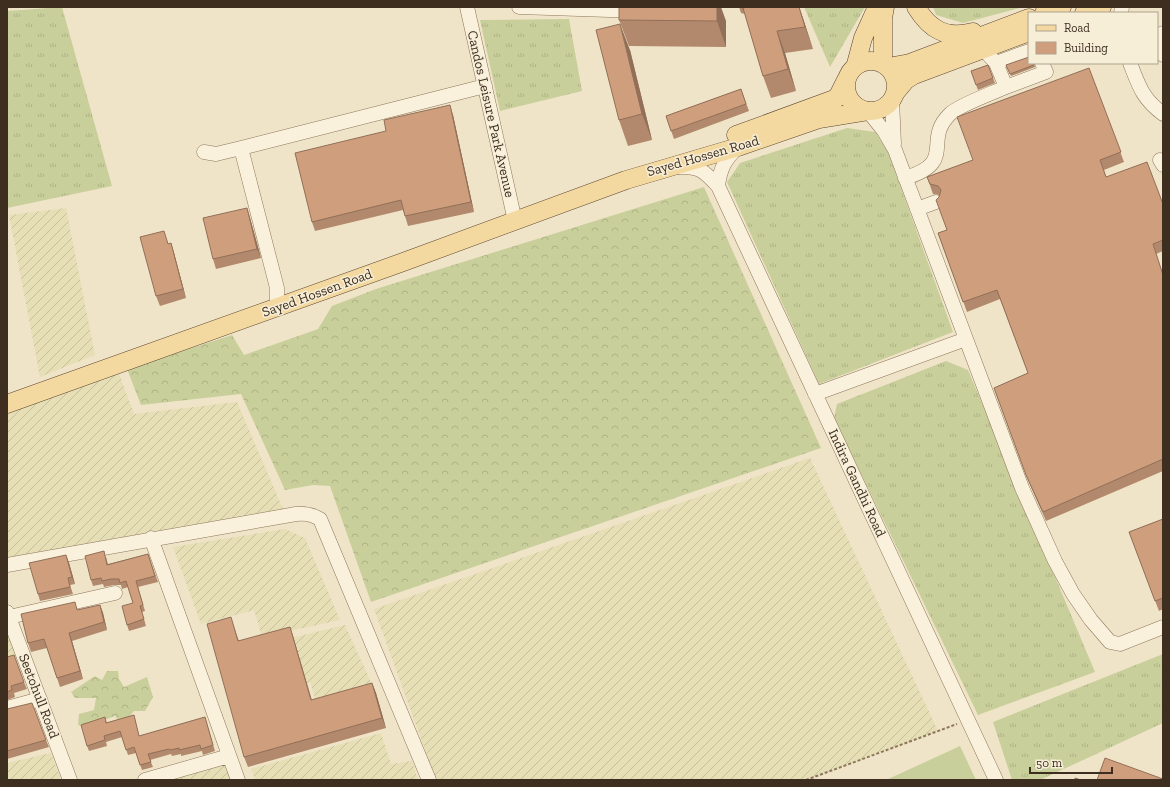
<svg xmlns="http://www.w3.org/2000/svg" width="1170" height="787" font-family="'Zilla Slab',serif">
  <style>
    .farmland { fill: url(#farmland-furrows) }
    .grass { fill: url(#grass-tufts) }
    .forest { fill: url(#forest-crowns) }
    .pitch { fill: #c9cf9b }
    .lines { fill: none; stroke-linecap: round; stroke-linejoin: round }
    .minor-casing { stroke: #8d765c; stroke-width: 15 }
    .major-casing { stroke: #5b4430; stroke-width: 19 }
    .path { stroke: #8d765c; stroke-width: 2; stroke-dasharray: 3 2; stroke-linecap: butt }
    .minor { stroke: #faf1dc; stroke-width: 14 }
    .major { stroke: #f3d9a0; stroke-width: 18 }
    .wall { fill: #b2896c }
    .shaded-wall { fill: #916f58 }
    .building { fill: #cf9f7d; stroke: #916f58 }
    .labels { text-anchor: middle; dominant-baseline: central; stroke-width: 3; stroke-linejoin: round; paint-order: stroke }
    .street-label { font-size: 14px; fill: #3d2e20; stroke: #f7eed8 }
  </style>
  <defs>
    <pattern id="farmland-furrows" width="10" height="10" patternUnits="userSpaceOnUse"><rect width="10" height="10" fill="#e6deb5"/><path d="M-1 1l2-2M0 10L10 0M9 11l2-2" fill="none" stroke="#c6bf9b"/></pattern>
    <pattern id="grass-tufts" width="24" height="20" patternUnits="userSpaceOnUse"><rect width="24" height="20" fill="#c9cf9b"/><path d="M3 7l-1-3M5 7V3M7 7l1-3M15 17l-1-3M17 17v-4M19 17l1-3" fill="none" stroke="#aeb285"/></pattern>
    <pattern id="forest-crowns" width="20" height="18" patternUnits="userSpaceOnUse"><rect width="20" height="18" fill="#c9cf9b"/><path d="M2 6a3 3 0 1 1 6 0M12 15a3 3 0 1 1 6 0" fill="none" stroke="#aeb285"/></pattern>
  </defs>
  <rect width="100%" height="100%" fill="#f0e4c8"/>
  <!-- farmland -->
  <path class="farmland" d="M66,208L95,355L40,377L9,215Z
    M118,371L134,414L237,402L283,509L7,558V414Z
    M810,458L938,731L806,780H436L374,609Z
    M285,529L305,538L340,620L262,637L254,610L201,624L173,547Z
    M345,625L375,691L318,708L310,682L298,687L283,640Z
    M7,629L19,657L7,660Z
    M381,733L391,764L412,761L418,780H255L251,769Z
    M51,753L61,780H7V763Z
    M225,761L232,780H163Z"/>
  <!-- grass -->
  <path class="grass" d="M62,7L112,186L7,208V11Z
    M804,7H865L830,67Z
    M933,7H1024L963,23L936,15Z
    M569,19L582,91L500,111L480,20Z
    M847,128L875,132L888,152L953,332L819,384L727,182L740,163Z
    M946,361L968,370L1095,672L978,715L834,418L837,404Z
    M1163,654V723L1040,780H1012L993,722Z"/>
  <!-- forest -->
  <path class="forest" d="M704,187L821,448L371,602L330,486L313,485L285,490L241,394L141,405L127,369L232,335L244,355L318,329L332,306L376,289Z
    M107,671H118L119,679L124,687L147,677L153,697L145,711H134L129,717L119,721L115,716L85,727L78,725L79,714L94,710L96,698H75L71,692L95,676L102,680Z"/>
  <!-- pitch -->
  <path class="pitch" d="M960,746L976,780H886Z"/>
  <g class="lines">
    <defs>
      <path id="minor" d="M467,7L515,221
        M519,7L639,11
        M1121,13L1122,7
        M1163,33L1158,37L1163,55
        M996,63L1029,51
        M1130,63C1139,86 1142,98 1163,114
        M1006,87L1046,72L1042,63
        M892,100L894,144
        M868,111L884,131L895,150L1022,488L1055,561L1073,594L1091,620L1110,642L1120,644L1163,627
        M241,148L277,288V307
        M204,152L216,154L241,148L485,86
        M1160,160L1163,165
        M679,167C700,166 705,172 718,186L996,780
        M905,178C958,162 922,141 950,114C959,105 993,93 1006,87L996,63L983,49
        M718,186C720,169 725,159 738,147
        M917,209L936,202
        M815,394L966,339
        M151,538L238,780
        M7,565L296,514C305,513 311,514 320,519L429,780
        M7,612L70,780
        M9,617L115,593
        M7,708L40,699
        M145,780L229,756"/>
      <path id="major" d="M916,7C930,30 946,39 973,32
        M1044,13L1062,7
        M1084,13L1102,7
        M846 86a25 25 0 1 1 50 0a25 25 0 1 1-50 0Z
        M883,63V18L885,7
        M856,64L863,38L877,7
        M888,67L910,63L1029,18
        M896,92L906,80L914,75L1029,32
        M736,135L837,98L846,80
        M7,404L406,261L626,180L738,147L819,119L868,111"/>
    </defs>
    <!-- minor casing -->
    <use href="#minor" class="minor-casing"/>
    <!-- major casing -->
    <use href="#major" class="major-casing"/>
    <!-- path -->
    <path class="path" d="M806,780L957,724"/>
    <!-- minor -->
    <use href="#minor" class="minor"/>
    <!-- major -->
    <use href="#major" class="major"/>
  </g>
  <!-- wall -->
  <path class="wall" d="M619,7L726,21V47L629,46L619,20Z
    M739,7H799L813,49L785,53L796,91L771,98L763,76L745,14L741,13Z
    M630,50L652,140L628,146L619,120Z
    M1029,63H1034L1035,67L1011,76L1006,65Z
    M988,65L995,83L978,90L971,71Z
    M1089,68L1124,162L1104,170L1106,177L1163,204V251L1156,254L1163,274V471L1046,521L1030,485L994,388L1028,373L1000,299L967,312L938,233L947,230L939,197L940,195L933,194L927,177L973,160Z
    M741,89L749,111L674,139L666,116Z
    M453,115L474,212L408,226L405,216L403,210L315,231L312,222Z
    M247,208L250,218L261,258L216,269L213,259Z
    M169,243H171L174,253L186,298L160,306L156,296Z
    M1163,519V609L1159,611L1129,532Z
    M148,554L158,582L138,587L145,611L142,612L146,626L129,631L127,625L133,603L128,587L122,589L121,585H114L104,587L103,584L93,586L91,580L106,557L108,564Z
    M66,555L69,563L75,584L70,585L73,594L40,601L38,594Z
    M100,605L103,613L107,630L72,641L83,679L60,687L47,648L31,652L28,643L78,610Z
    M234,627L239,641L290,627L293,636L312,700L372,683L376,693L386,728L248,767L244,757Z
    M7,657L24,682L27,689L14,693L15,697L7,700Z
    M7,709L46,740L49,747L7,759Z
    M134,715L139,736L205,717L215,751L203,755L202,751L181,756V754L172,756L171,754L150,760L153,767L142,770L136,753L128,755L122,737L106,742L107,746L89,751L87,746L105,717L107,723Z"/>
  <!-- shaded-wall -->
  <path class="shaded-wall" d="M717,7H721L726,21V47L717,21Z
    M799,7L803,18L813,49L805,27Z
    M620,24L630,50L652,140L642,114Z
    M777,31L785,53L796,91L788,69Z
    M450,105L453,115L474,212L471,202Z
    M247,208L250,218L261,258L257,249Z
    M171,243L174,253L186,298L183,289Z
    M66,555L69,563L75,584L72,577Z
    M100,605L103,613L107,630L104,622Z
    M290,627L293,636L314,710L311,700Z
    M69,633L72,641L83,679L80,671Z
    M372,683L376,693L386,728L382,718Z"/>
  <!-- building -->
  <path class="building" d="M619,7H717V21L619,20Z
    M747,7H799L805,27L777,31L788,69L763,76L743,8Z
    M620,24L642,114L619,120L596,30Z
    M1029,57V63H1033L1034,65L1010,74L1006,65Z
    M988,65L993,78L976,85L971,71Z
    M1089,68L1121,152L1100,160L1106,177L1147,162L1163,204V240L1153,244L1163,275V459L1043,512L1026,475L994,388L1028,373L997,290L963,302L938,233L947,230L936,200L939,197L941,190L938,186L930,184L927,177L973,160L957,117Z
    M741,89L746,104L671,131L666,116Z
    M450,105L471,202L405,216L401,200L312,222L295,153L386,131L384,120Z
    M247,208L257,249L213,259L203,218Z
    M164,231L168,244L171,243L183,289L156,296L140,237Z
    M1163,519V598L1155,601L1129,532Z
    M104,551L107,565L148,554L155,576L136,581L143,605L140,606L144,619L127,625L122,606L133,603L126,581L120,583L119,579H111L102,581L101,578L91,580L85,556Z
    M66,555L72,577L68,578L70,587L38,594L29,563Z
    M75,602L77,610L100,605L104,622L69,633L80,671L57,678L44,639L28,643L21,614Z
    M231,617L238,641L290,627L311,700L372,683L382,718L244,757L207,624Z
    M14,655L24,682L11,686L12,690L7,692V657Z
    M32,703L46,740L7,751V709Z
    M134,715L139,736L205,717L213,745L201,749L200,745L179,750V748L170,750L169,749L148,754L151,762L140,765L134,747L126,750L120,731L104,736L105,740L87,746L81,725L105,717L106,723Z
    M1105,758L1163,779V780H1097Z
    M1075,778L1081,780H1075Z"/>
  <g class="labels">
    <!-- street labels -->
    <g class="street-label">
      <text transform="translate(491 114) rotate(77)">Candos Leisure Park Avenue</text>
      <text transform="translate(703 156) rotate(-16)">Sayed Hossen Road</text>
      <text transform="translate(317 293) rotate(-20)">Sayed Hossen Road</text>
      <text transform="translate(857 483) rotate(65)">Indira Gandhi Road</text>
      <text transform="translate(39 696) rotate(69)">Seetohull Road</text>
    </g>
  </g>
  <!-- border -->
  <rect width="1170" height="787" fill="none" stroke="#3d2e20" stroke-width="16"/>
  <!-- legend -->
  <rect x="1028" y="12" width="130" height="52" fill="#f7eed8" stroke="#ada18e"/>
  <rect x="1036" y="25" width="20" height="6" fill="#f3d9a0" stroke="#ada18e"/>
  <text x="1064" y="32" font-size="12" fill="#3d2e20">Road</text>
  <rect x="1036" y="42" width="20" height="12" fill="#cf9f7d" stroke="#ada18e"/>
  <text x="1064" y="52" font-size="12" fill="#3d2e20">Building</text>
  <!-- scale -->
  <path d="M1030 767v6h82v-6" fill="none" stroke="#3d2e20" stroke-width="2"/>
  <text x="1036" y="767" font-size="12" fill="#3d2e20" stroke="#f7eed8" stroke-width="3" paint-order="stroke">50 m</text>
</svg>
